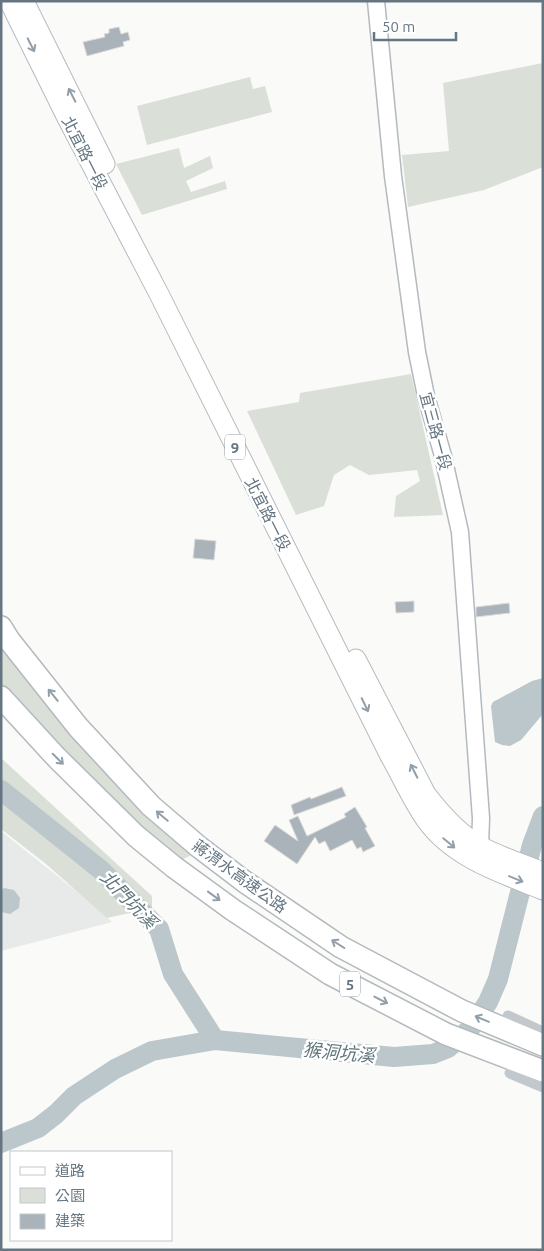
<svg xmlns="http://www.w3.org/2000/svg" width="544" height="1251" font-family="Ubuntu,'Noto Sans TC',sans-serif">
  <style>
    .built { fill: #e8e9e9 }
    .green { fill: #dadfd7 }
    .water { fill: #bbc7cb }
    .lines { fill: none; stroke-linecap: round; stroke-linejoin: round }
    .river { stroke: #bbc7cb; stroke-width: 20 }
    .building { fill: #aab3b9; stroke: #dcdcda }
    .secondary-casing { stroke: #b3babf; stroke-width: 19 }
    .primary-casing { stroke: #b5babe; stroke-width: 21 }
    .highway-casing { stroke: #b4b9bd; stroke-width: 24 }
    .street { stroke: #c3c8cc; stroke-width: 11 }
    .secondary { stroke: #fff; stroke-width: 16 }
    .primary { stroke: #fff; stroke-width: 19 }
    .highway { stroke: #fff; stroke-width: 21 }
    .oneway { stroke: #939fa8 }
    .labels { text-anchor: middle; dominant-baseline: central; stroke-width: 5; stroke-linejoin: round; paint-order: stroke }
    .shield { fill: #fff; stroke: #939fa8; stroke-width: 1 }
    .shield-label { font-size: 15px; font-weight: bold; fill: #657683 }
    .street-label { font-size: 16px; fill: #657683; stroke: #fff }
    .water-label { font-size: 18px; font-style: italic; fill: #60757c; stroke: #fff }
  </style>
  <rect width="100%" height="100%" fill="#fafaf8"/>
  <!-- built -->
  <path class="built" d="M1,831L96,907L112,922L1,951Z"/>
  <!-- green -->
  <path class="green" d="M543,63V167L484,190L408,207L402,155L449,151L443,83Z
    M250,77L253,89L265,86L272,112L147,145L137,106Z
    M179,148L184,168L210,156L213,168L186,181L191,192L225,181L227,189L142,215L116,164Z
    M411,374L443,515L394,517L396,496L420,481L417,470L369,475L350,465L334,475L324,506L296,515L247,411L299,402L300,393Z
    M1,642L194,854L179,861L140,830L27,716L1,686Z
    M1,758L152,896V908L107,918L46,864L1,829Z"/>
  <!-- water -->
  <path class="water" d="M543,678V714L521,740L510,746L502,745L495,742L491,706L493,702L532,681Z
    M4,888L14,890L20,898L19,908L10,914L1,912V890Z"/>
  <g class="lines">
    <!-- river -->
    <path class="river" d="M1,790L101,870L159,929L173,974L215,1040
      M1,1143L38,1128L56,1114L74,1096L115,1069L152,1051L215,1040L394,1057L433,1054L448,1048L470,1029L488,1002L498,979L532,845L543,816"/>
  </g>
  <!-- building -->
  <path class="building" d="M119,27L121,34L128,32L130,40L123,42L124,46L87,56L83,42L105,37L104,34L109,33V29Z
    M195,539L216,541L214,560L193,558Z
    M414,601V612L396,613L395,602Z
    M509,603L510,613L476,617V607Z
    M342,787L346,796L294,815L291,805L310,797L311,799Z
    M355,807L367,827L365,828L375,846L363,852L361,847L357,849L352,840L330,851L325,841L319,844L315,837L297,864L264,841L275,825L298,841L289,820L298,816L307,836L346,817L344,814Z"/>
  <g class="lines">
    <defs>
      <path id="secondary" d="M376,1L393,176L417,352L426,396L443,456L460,532L481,818L480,846L474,856"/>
      <path id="primary" d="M9,1L66,116L159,294L390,756C402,777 412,800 426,820C453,858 501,873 543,890
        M24,1L105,164
        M356,659L426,794C442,815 459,834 482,847C501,857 523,864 543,872"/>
      <path id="highway" d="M1,627L9,640L78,727L151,806L199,847L245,882L341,947L462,1011L543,1045
        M1,697L57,758L136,836L174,867L233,910L330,974L446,1034L543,1071"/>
    </defs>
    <!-- secondary casing -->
    <use href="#secondary" class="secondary-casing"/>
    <!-- primary casing -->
    <use href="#primary" class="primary-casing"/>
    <!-- highway casing -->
    <use href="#highway" class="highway-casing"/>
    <!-- street -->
    <path class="street" d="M508,1016L543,1032
      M510,1073L543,1087"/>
    <!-- secondary -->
    <use href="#secondary" class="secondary"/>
    <!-- primary -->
    <use href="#primary" class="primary"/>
    <!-- highway -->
    <use href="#highway" class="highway"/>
  </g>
  <!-- one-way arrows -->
  <defs><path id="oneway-shaft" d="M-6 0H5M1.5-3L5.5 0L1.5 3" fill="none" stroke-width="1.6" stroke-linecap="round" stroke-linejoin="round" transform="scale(1.25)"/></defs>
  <g class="oneway">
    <use href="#oneway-shaft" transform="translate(31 45) rotate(63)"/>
    <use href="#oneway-shaft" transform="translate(72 95) rotate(-117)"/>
    <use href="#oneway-shaft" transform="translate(53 695) rotate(-129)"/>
    <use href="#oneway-shaft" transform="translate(365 705) rotate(64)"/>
    <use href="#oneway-shaft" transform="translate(58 759) rotate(45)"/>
    <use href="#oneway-shaft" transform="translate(414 771) rotate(-117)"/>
    <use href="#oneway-shaft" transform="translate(162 816) rotate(-140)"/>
    <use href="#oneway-shaft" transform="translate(449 843) rotate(40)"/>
    <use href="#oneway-shaft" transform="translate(516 879) rotate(22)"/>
    <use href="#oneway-shaft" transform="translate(214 896) rotate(36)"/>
    <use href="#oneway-shaft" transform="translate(338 944) rotate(-148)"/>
    <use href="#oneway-shaft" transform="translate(381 1000) rotate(27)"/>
    <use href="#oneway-shaft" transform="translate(482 1019) rotate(-157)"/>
  </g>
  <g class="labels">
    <!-- shield labels -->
    <g class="shield">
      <rect x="225" y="434.5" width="20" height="25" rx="4"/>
      <rect x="340" y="971.5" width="20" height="25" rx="4"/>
    </g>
    <g class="shield-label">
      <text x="235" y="447">9</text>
      <text x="350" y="984">5</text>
    </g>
    <!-- street labels -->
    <g class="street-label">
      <text transform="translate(85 153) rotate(63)">北宜路一段</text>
      <text transform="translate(436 431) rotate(75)">宜三路一段</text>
      <text transform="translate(268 514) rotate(63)">北宜路一段</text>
      <text transform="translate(240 876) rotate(36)">蔣渭水高速公路</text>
    </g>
    <!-- water labels -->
    <g class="water-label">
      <text transform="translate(129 899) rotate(46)">北門坑溪</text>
      <text transform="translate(339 1052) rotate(5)">猴洞坑溪</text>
    </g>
  </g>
  <!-- border -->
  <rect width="544" height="1251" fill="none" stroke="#657683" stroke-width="5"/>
  <!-- legend -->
  <rect x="10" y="1151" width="162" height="90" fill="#ffffff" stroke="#c1c8cd"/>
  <rect x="20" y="1167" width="25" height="8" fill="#ffffff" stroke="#c1c8cd"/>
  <text x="55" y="1176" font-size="15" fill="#657683">道路</text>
  <rect x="20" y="1188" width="25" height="15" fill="#dadfd7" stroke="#c1c8cd"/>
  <text x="55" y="1201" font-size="15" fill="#657683">公園</text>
  <rect x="20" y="1214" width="25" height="15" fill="#aab3b9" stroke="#c1c8cd"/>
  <text x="55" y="1226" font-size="15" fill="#657683">建築</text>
  <!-- scale -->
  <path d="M374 32v8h82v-8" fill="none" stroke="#657683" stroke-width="2.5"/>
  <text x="382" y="32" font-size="15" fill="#657683" stroke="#ffffff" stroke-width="4" paint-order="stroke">50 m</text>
</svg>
